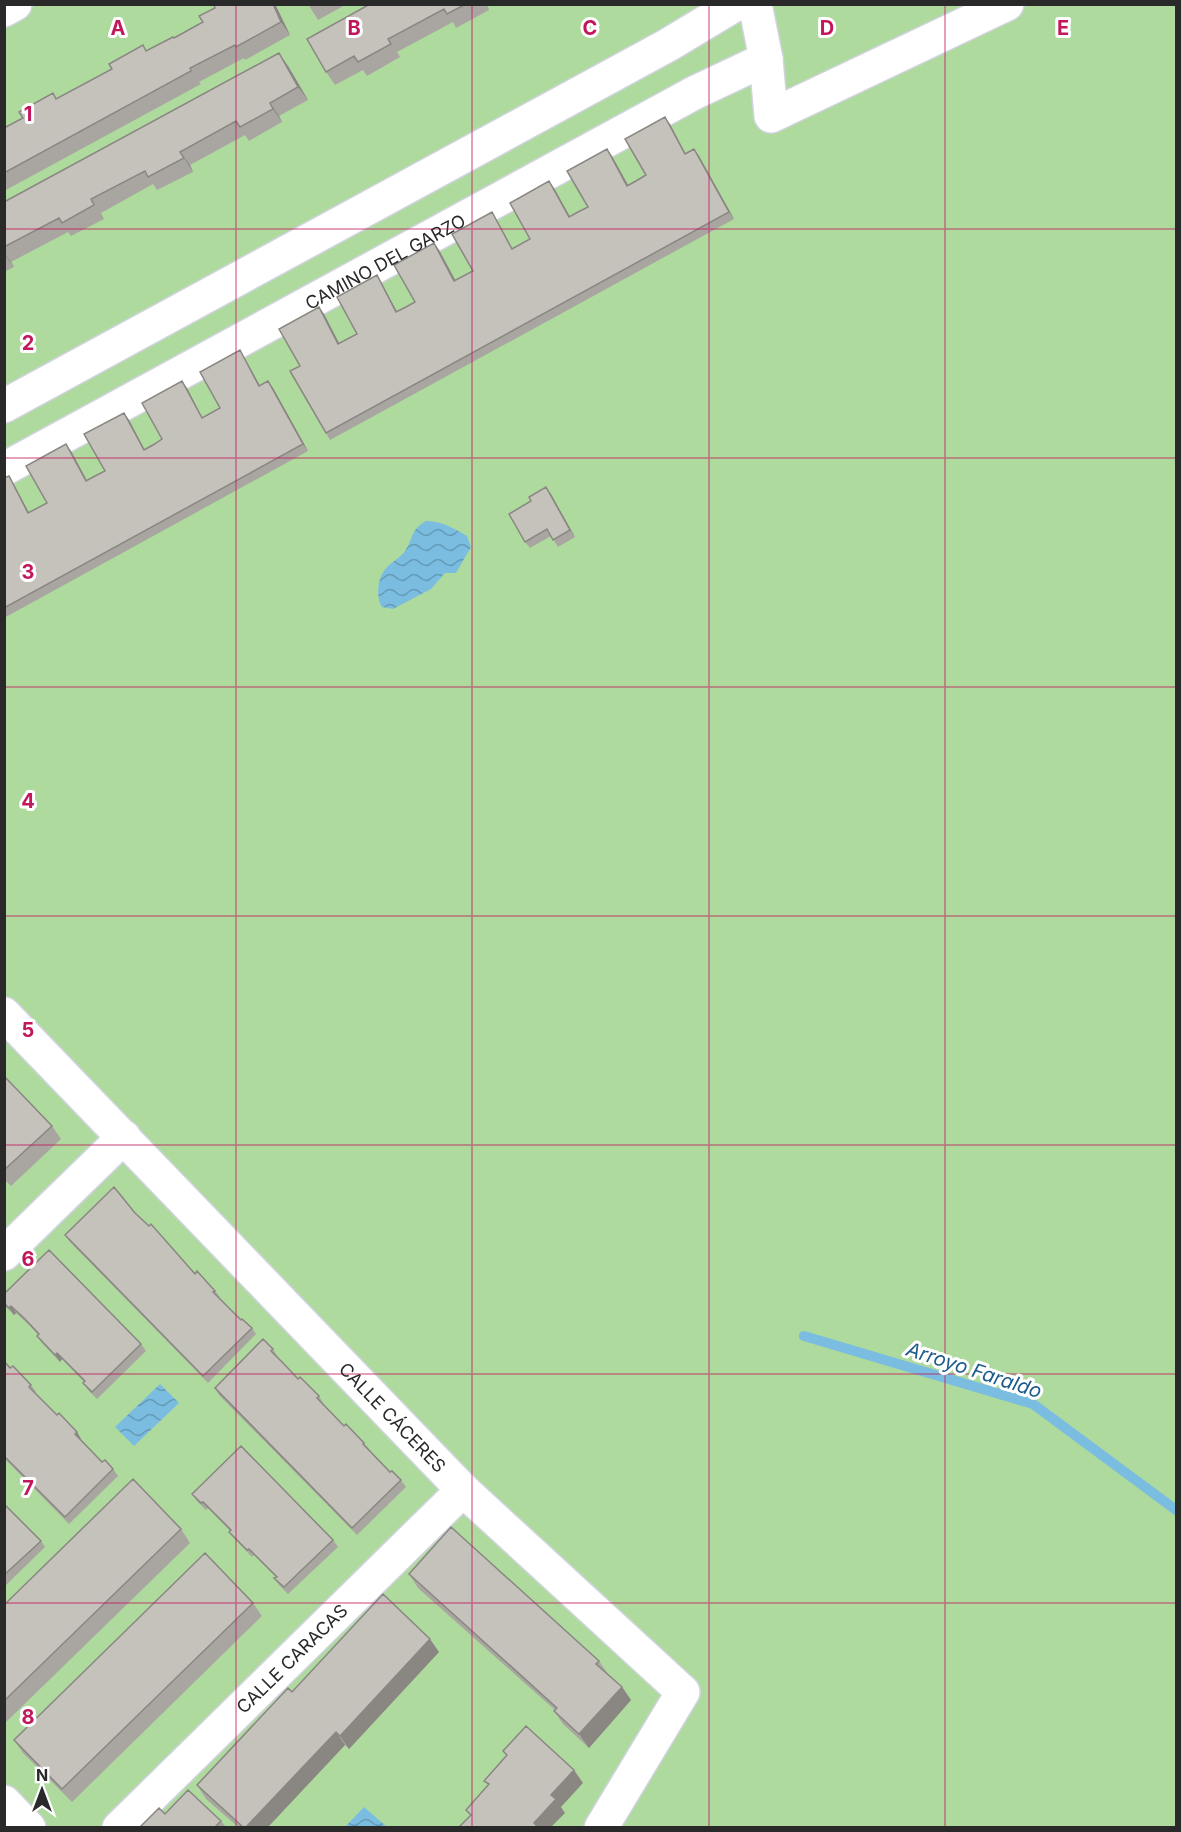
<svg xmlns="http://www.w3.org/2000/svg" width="1181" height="1832" font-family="Inter,sans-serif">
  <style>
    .park { fill: #aeda9e }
    .water { fill: url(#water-waves) }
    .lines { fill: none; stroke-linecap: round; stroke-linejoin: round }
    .stream { stroke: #7abde1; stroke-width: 10 }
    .minor-casing { stroke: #d1d3e0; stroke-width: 36 }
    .minor { stroke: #fff; stroke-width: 33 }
    .wall { fill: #a9a6a1 }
    .shaded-wall { fill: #8a8783 }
    .building { fill: #c5c1bb; stroke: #8a8783; stroke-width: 1.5 }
    .grid { fill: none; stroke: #c2185b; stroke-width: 1.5; stroke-opacity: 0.55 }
    .labels { text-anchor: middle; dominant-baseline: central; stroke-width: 6; stroke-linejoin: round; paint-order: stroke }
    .street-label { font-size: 18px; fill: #292929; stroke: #fff }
    .water-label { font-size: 20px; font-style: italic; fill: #1c5b8a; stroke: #fff }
    .grid-label { font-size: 20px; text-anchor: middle; font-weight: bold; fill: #c2185b; stroke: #fff; stroke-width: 6; stroke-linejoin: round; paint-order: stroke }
  </style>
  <defs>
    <pattern id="water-waves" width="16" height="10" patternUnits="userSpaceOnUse" patternTransform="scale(1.5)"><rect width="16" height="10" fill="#7abde1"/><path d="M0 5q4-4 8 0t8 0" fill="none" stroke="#649ab6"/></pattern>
  </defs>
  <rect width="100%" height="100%" fill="#e9e5dc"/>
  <!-- park -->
  <path class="park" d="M5,5H1176V1827L5,1828Z"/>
  <!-- water -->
  <path class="water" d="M426,521C439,520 456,529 467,536L471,547L456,573H445L431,589L393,609L382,607C375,596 378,576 387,567C393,561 400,558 405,551C414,538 410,530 426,521Z
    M160,1384L179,1403L134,1446L115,1427Z
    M364,1807L387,1827H345Z"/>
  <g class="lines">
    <!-- stream -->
    <path class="stream" d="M804,1336L1033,1404L1176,1510"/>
    <defs>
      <g id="minor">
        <path d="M755,4L766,59L771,116L1007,4"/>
        <path d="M4,10L15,4"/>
        <path d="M4,406L668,45L736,4"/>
        <path id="s1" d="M4,469L694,93L766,59"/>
        <path id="s2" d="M4,1014L463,1490L683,1692L601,1828"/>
        <path d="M4,1254L124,1137"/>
        <path d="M4,1802L29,1828"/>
        <path id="s3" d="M119,1828L463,1490"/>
      </g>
    </defs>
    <!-- minor casing -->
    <use href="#minor" class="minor-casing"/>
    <!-- minor -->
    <use href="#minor" class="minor"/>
  </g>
  <!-- wall -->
  <path class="wall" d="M218,4H275L290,35L245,60L244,58L199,82L201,84L4,191V128L147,51L174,38L203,22Z
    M308,4H347L318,20Z
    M370,4H487L489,10L456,28L453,22L397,52L400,57L367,76L363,70L335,85L326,72Z
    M288,66L308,100L279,116L282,122L249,141L245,135L190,165L193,172L157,190L153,184L101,213L104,219L71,236L68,232L11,262L14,267L4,272V202Z
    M670,124L686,154L699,156L734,219L330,440L326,433L300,366L319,307L324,314L339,343L357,334L377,275L381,282L397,312L415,302L434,243L439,250L455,280L473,271L492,212L512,248L530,239L554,188L570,217L588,207L607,149L628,185L646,175Z
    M240,350L244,357L260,386L268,381L273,388L308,451L4,618V478L9,476L13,483L29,513L47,503L71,451L87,481L105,471L124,413L129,420L144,449L162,439L187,388L202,418L220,408Z
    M546,487L575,537L558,547L551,536L530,548L525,542L531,501Z
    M4,1076L52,1126L61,1139L11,1186L4,1179Z
    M135,1213L195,1274L215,1291L220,1297L219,1298L241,1320L252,1328L256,1334L208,1383L70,1242L65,1235Z
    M4,1294L141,1344L146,1351L97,1399L88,1390L83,1383L84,1382L62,1359L60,1362L42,1343L37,1336L38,1335L30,1326L16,1313L14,1315L4,1305Z
    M273,1349L277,1356L276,1357L298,1379L319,1396L323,1403H322L344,1426L364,1443L369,1449L368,1450L390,1472L401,1480L406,1487L357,1535L219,1395L215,1388Z
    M4,1361L10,1368L31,1385L36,1392L35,1393L57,1415L77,1432L81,1439L80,1440L102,1462L113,1469L118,1476L69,1524L4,1458Z
    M192,1494L333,1540L338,1547L288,1594L279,1585L274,1578L276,1577L254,1555L252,1557L234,1538L229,1532L230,1531L208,1508L206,1510L197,1501Z
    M4,1504L41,1541L45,1547L4,1587Z
    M181,1529L190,1543L4,1724V1605Z
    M409,1574L599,1661L608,1674L622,1687L631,1700L589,1748L563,1724L554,1711L555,1710L418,1588Z
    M253,1603L262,1616L72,1802L23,1753L14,1740Z
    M439,1652L349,1749L345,1745L268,1827H238L206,1799L197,1785L292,1692Z
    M165,1814L221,1821L226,1827H140Z"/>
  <!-- shaded-wall -->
  <path class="shaded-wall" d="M273,4H275L290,35L281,22Z
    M279,53L288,66L308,100L298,87Z
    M270,103L279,116L282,122L273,109Z
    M665,117L670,124L689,161L685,154Z
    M607,149L612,156L632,192L627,186Z
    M694,149L699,156L734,219L729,212Z
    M180,152L190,165L193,172L184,158Z
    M549,181L554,188L574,224L569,217Z
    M434,243L439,250L459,287L454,281Z
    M4,253L11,262L14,267L4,254Z
    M377,275L381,282L401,319L396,312Z
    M319,307L324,314L343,351L338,344Z
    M240,350L244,357L264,393L259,386Z
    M182,381L187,388L206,425L202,418Z
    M268,381L273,388L308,451L303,444Z
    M124,413L129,420L148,456L144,450Z
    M66,444L71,451L91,488L86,481Z
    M9,476L13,483L33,520L28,513Z
    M546,487L551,494L575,537L570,530Z
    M11,1306L16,1313L14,1315L9,1308Z
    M57,1353L62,1359L60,1362L55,1355Z
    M77,1432L81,1439L80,1441L75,1434Z
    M430,1639L439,1652L349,1749L340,1736Z
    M622,1687L631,1700L589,1748L579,1734Z
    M336,1732L345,1745L268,1827H246Z
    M574,1770L583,1783L561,1807L565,1813L551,1827H539L534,1823L551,1795Z"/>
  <!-- building -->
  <path class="building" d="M218,4H273L281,22L236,47L235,45L190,68L191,71L4,173V128L23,118L19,112L53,93L56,99L112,69L109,64L143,45L146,51L173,37L174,38L203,22L199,16L215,8L214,6Z
    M370,4H466L447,14L444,9L388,39L391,44L358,62L354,56L326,72L307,39Z
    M279,53L298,87L270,103L273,109L240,127L236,121L180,152L184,158L148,177L145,171L91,199L94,205L62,223L59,218L4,247V202Z
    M665,117L685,154L694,149L729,212L326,433L290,371L300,366L279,329L319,307L338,344L357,334L337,297L377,275L396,312L406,307L415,302L394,265L434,243L454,281L473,271L452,234L492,212L512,249L530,239L510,203L549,181L569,217L578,212L588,207L567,171L607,149L627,186L636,181L646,175L625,139Z
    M240,350L259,386L268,381L303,444L4,608V478L9,476L28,513L47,503L26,466L66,444L86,481L95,476L105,471L84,434L124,413L144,450L153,445L162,439L142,403L182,381L202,418L220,408L200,372Z
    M546,487L570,530L553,540L547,529L525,542L509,514L531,501L529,497Z
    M4,1076L52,1126L4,1170Z
    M114,1187L135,1213L149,1226L151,1224L195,1274L197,1271L215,1291L213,1292L241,1320L242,1319L252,1328L203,1376L65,1235Z
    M49,1250L141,1344L92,1392L83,1383L85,1381L57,1353L55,1355L37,1336L39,1334L25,1319L11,1306L9,1308L4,1303V1294Z
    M263,1339L273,1349L271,1351L285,1365L298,1379L300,1377L319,1396L317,1398L344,1426L346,1424L364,1443L363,1444L390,1472L392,1471L401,1480L352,1528L215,1388Z
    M4,1361L10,1368L13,1366L31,1385L29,1387L57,1415L59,1413L77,1432L75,1434L102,1462L105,1460L113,1469L65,1517L4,1456Z
    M241,1446L333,1540L284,1587L274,1578L277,1577L249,1549L247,1550L229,1532L231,1530L203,1502L201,1503L192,1494Z
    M133,1479L181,1529L4,1701V1605Z
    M4,1504L41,1541L4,1575Z
    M451,1527L599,1661L596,1664L622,1687L579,1734L554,1711L557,1708L409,1574Z
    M205,1553L253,1603L62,1789L14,1740Z
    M383,1594L430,1639L340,1736L336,1732L246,1827H243L197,1785L288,1688L292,1692Z
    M526,1726L574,1770L551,1795L556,1799L534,1823L538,1827H459L471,1815L466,1810L489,1784L484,1781L507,1755L503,1751Z
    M188,1790L221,1821L215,1827H140L159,1808L165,1814Z"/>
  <!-- grid -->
  <path class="grid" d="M236,4V1828M472,4V1828M709,4V1828M945,4V1828M4,229H1176M4,458H1176M4,687H1176M4,916H1176M4,1145H1176M4,1374H1176M4,1603H1176"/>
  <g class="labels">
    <!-- street labels -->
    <g class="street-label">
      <text stroke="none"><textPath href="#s1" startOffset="434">CAMINO DEL GARZO</textPath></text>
      <text stroke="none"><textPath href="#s2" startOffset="560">CALLE CÁCERES</textPath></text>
      <text stroke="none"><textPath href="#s3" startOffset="242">CALLE CARACAS</textPath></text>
    </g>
    <!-- water labels -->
    <g class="water-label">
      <text transform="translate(974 1370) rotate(18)">Arroyo Faraldo</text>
    </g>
  </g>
  <g class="grid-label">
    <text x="118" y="35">A</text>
    <text x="354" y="35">B</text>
    <text x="590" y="35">C</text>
    <text x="827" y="35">D</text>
    <text x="1063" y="35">E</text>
    <text x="28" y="121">1</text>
    <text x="28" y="350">2</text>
    <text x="28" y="579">3</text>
    <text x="28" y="808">4</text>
    <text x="28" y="1037">5</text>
    <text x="28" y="1266">6</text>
    <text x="28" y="1495">7</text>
    <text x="28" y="1724">8</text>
  </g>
  <!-- border -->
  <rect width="1181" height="1832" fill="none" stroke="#292929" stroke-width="12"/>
  <!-- north arrow -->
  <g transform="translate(42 1790)" stroke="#ffffff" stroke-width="4.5" paint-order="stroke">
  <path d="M0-4.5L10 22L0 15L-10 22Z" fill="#292929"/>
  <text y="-9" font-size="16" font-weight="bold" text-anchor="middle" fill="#292929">N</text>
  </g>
</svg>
